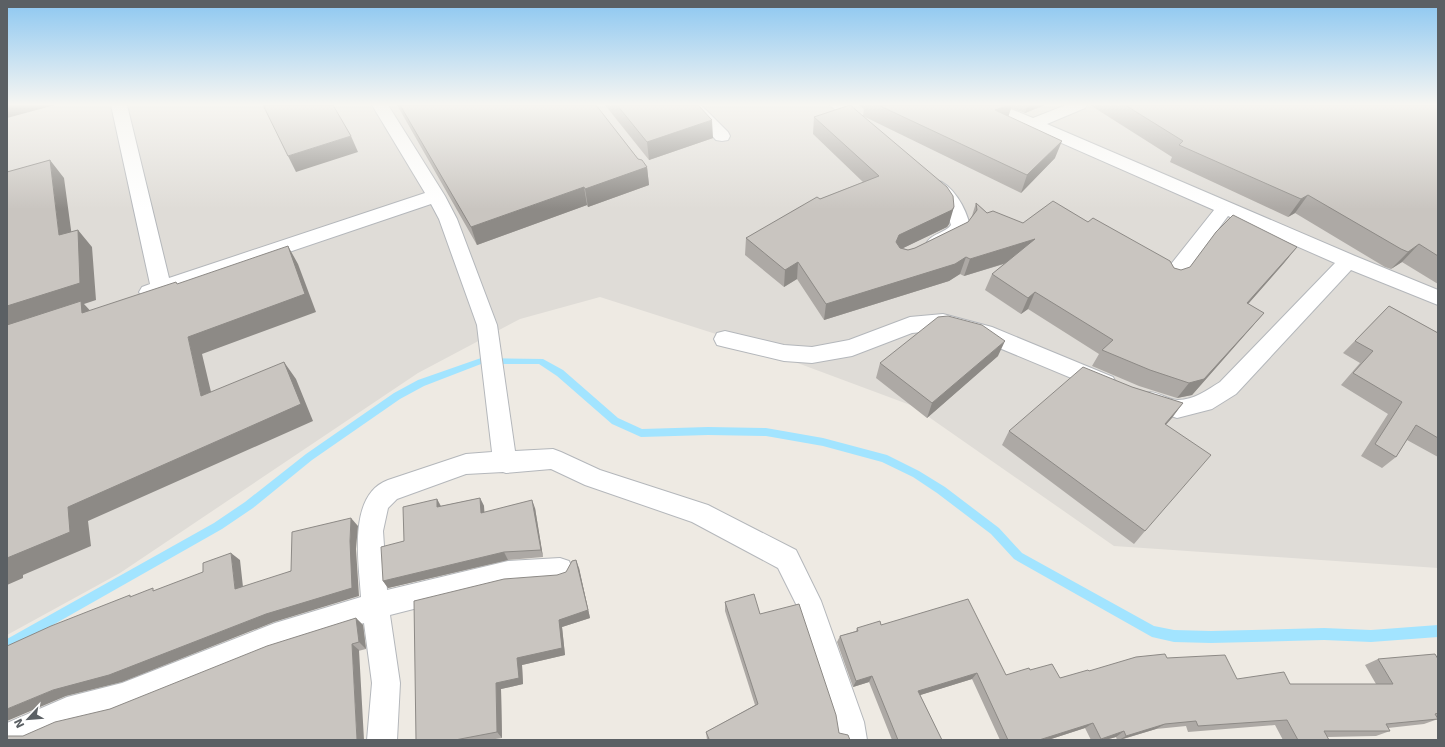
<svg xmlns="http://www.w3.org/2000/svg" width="1445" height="747" font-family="'DejaVu Sans',sans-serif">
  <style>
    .industrial { fill: #dfdcd7 }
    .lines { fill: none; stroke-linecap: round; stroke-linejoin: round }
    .stream { fill: #a2e4ff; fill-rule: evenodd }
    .minor-casing { stroke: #b4b7bb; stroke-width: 2 }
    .minor { fill: #fff; fill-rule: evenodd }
    .wall { fill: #ada9a5 }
    .shaded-wall { fill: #8d8a86 }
    .building { fill: #c9c5c0; stroke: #8d8a86 }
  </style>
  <rect width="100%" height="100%" fill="#eeeae3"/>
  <!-- industrial -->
  <path class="industrial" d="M7,105H1438V568L1114,546L913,406L741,342L600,297L520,319L418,373L120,573L7,635Z"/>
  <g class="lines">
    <!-- stream -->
    <path class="stream" d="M481,358L543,359L563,370L618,418L642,429L708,427L766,428L823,438L887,455L919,471L945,487L999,528L1022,553L1154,626L1174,630L1211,631L1324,628L1371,630L1438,625V637L1371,642L1324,640L1211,643L1174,642L1152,637L1014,559L991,534L937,493L913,477L882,462L823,446L766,436L708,435L641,437L612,424L557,376L539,364H481L424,386L400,399L312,460L253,508L222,529L7,651V639L214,523L245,502L306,454L394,393L418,380Z"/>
    <defs>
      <path id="minor" d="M111,105H127L169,278L425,193L372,105H388L445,196L457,219L497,325L515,451L553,449L561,452L600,470L708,505L796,550L821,601L864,722L867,740H837L834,722L796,604L778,568L692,522L585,485L551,469L506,473L503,472L466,474L397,499L388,508L383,531L387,590L508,561L560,558L569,561L573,570L569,579L560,582L508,585L390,615L400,683L397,740H367L372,683L364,623L275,651L122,713L68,726L37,740H7V723L67,697L122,683L275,623L361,597C359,563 347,495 388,480L466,454L492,452L477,325L439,219L431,204L156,297L149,299L142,297L139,292L142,287L150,284Z
        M684,105H701L728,132L730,136L728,140L722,141L716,140Z
        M830,105H847L873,127L871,131L865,132L859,131Z
        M980,105H1001L1033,118L1066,105H1087L1085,108L1047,124L1355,256L1438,290V305L1351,270L1236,394L1212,409L1177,418L1142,406L1139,400L1142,394C1157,388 1164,400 1178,400C1194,400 1207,390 1220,382L1335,263L1228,216L1178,283L1171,285L1164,283L1161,278L1164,273L1214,210L982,108Z
        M934,179C953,184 966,208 970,226C963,239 945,251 930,247L927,242C933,233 945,233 951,225L945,207L925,185L928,181Z
        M943,314L992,327L1113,377L1116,383L1113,389L1105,392L980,340L943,330L912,333L852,356L812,363L784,361L725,347L717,345L714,339L717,333L725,331L784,345L812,347L849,340L910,317Z"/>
    </defs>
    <!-- minor casing -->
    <use href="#minor" class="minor-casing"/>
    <!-- minor -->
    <use href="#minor" class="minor"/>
  </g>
  <!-- wall -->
  <path class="wall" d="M397,105H596L638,159L647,167L649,185L588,207L587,205L477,245Z
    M605,105H698L713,138L649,160Z
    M859,105H1045L1025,113L1011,108L1008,116L1055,158L1021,193L863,116L864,109Z
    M1090,105H1438V284L1402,262L1391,269L1385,267L1295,213L1288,217L1170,162L1172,157Z
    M814,117L949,224L947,227L903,248L908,250L915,248L968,222L971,219L976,203L987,213L1023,223L1088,222L1174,268L1181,270L1297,247L1284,263L1248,304L1264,313L1250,329L1192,395L1177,398L1139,386L1092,366L1099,354L1028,309L1021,314L985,290L992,274L1004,264L964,276L960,274L949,281L824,320L797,279L784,287L745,255L746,238L820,199L863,182L813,134Z
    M1389,306L1438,333V457L1407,440L1396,457L1382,468L1361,456L1388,414L1341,385L1360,363L1343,353Z
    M998,356L927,418L876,378L880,363Z
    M1132,387L1183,403L1166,424L1145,531L1134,544L1002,445L1009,431Z
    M480,498L484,506V512L535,508L543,557L508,560L388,588L383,581L404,541L437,499L441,506Z
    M579,568L590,618L562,627L565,655L522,665L523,684L501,689L502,738L489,740H416Z
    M725,602L760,614L839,733L850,740H707L706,732L755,705L725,611Z
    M356,618L363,625L366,649L23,736L110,709Z
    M881,625L1006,675L1030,670L1060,678L1089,671L1167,658L1237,679L1290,684H1376L1365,665L1378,659H1438V717H1437L1438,719L1424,724L1388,728L1390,731L1376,736L1327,737L1329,740H1283L1275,725L1188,732L1186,726L1156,729L1120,740H1117L1116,737L1105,740H1091L1085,728L1048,740H1000L972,679L920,695L942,740H892L869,682L853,687L837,642L840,636L856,631L857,628Z"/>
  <!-- shaded-wall -->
  <path class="shaded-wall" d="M7,105H55L7,118Z
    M1009,105H1012L1007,121L995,110Z
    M1028,105H1045L1025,113Z
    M712,120L713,138L649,160L647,142Z
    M351,136L358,152L296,172L288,156Z
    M1062,141L1055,158L1021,193L1027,175Z
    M50,160L64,178L74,252L59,235Z
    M647,167L649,185L588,207L585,189Z
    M584,187L587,205L477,245L471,227Z
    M1308,195L1295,213L1288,217L1301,199Z
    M954,207L949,224L947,227L895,252L896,242L899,235Z
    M78,230L92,247L96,300L84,304L97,318L7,329V306Z
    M1035,239L1028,256L964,276L970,259Z
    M1419,244L1402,262L1391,269L1408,252Z
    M288,246L298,264L316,312L202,354L216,413L201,396L188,337Z
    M1297,247L1284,263L1234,320L1247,303Z
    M966,257L960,274L949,281L824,320L826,304Z
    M798,262L797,279L784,287L785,270Z
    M1035,292L1028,309L1021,314L1028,298Z
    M1264,313L1250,329L1192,395L1177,398L1189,383Z
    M1005,341L998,356L927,418L932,403Z
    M284,362L296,379L313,421L88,521L91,546L23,575V578L7,585V558L68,507Z
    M1183,403L1172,418L1154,438L1165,424Z
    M480,498L484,506L485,520L481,513Z
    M437,499L441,507H437Z
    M532,500L535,508L543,557L541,550Z
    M351,518L358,526L356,549L359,596L274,622L122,682L66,696L7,721V709L53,690L350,541Z
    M504,552L508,560L388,588L383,581Z
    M231,553L240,560L244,596L235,589Z
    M576,560L579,568L590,618L562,627L565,655L522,665L523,684L501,689L502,738L497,732L496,683L517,658L559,620Z
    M356,618L363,625L366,649L359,642Z
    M352,644L359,650L364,740H357Z
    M977,673L972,679L914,697L918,691Z
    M872,676L869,682L853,687L856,681Z
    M1093,723L1085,728L1048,740H1039Z
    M1165,724L1156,729L1119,740L1126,736Z
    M1124,731L1116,737L1105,740H1099L1101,739Z"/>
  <!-- building -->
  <path class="building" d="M263,105H333L351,136L288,156Z
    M400,105H596L638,159L642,160L647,167L585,189L584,187L471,227Z
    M617,105H698L712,120L647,142Z
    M850,105L947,187L953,196L954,207L952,210L899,235L896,242L900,248L908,250L915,248L968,222L977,210L976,203L987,213L993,211L1023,223L1053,201L1088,222L1093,218L1170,261L1174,268L1181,270L1190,267L1216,232L1233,215L1297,247L1247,303L1264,313L1204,379L1189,383L1150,370L1102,350L1113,340L1035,292L1028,298L992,274L1035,239L970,259L966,257L955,264L826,304L798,262L785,270L746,238L817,197L820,199L879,176L814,117Z
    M878,105H1009L995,110L1062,141L1027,175Z
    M1125,105H1438V256L1419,244L1408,252L1401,249L1308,195L1301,199L1179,145L1183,141Z
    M50,160L59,235L78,230L80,283L7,306V172Z
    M288,246L305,294L188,337L201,396L284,362L301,404L68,507L70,532L7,558V325L81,301L82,313L176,282L177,284Z
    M1389,306L1438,333V438L1416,425L1396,457L1375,444L1402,402L1353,373L1373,351L1355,341Z
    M948,316L982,325L1005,341L932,403L880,363L938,317Z
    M1083,367L1132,387L1183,403L1165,424L1211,455L1145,531L1009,431Z
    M480,498L481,513L532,500L541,550L504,552L383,581L381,547L404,541L403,507L437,499V507Z
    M351,518L350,541L352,588L266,614L109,675L53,690L7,709V646L51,626L130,595V597L153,588V591L203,572V563L231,553L235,589L291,571L292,532Z
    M576,560L588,610L559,620L562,648L517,658L519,678L496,683L497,732L455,740H416L414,601L504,579L557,575L566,572L572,561Z
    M754,594L760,614L799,604L836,715L839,733L848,735L850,740H708L709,739L706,732L758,704L725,602Z
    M968,599L1006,675L1029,668L1030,670L1052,664L1060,678L1088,670L1089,671L1136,657L1165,654L1167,658L1225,655L1237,679L1284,672L1290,684H1393L1378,659L1435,654L1438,659V713L1435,714L1438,719L1386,724L1390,731H1324L1329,740H1298L1287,720L1198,726L1196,721L1165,724L1126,736L1124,731L1101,739L1093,723L1039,740H1008L977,673L918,691L942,740H898L872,676L856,681L840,636L858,631L857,628L880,621L881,625Z
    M356,618L359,642L352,644L357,740H7V736H23L55,722L110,709L267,646Z"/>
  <!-- sky -->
  <linearGradient id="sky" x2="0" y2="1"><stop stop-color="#8cc7f1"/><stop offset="0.5" stop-color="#f7f6f2"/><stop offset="1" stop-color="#f7f6f2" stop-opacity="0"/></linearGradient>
  <rect width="1445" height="209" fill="url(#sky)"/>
  <!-- border -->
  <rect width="1445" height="747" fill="none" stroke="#5b6064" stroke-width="16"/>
  <!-- north arrow -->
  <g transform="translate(28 719) rotate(244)" stroke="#ffffff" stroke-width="3" paint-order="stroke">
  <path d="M0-3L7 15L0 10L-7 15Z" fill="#5b6064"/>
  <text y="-6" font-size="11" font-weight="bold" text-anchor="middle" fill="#5b6064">N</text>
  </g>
</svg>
